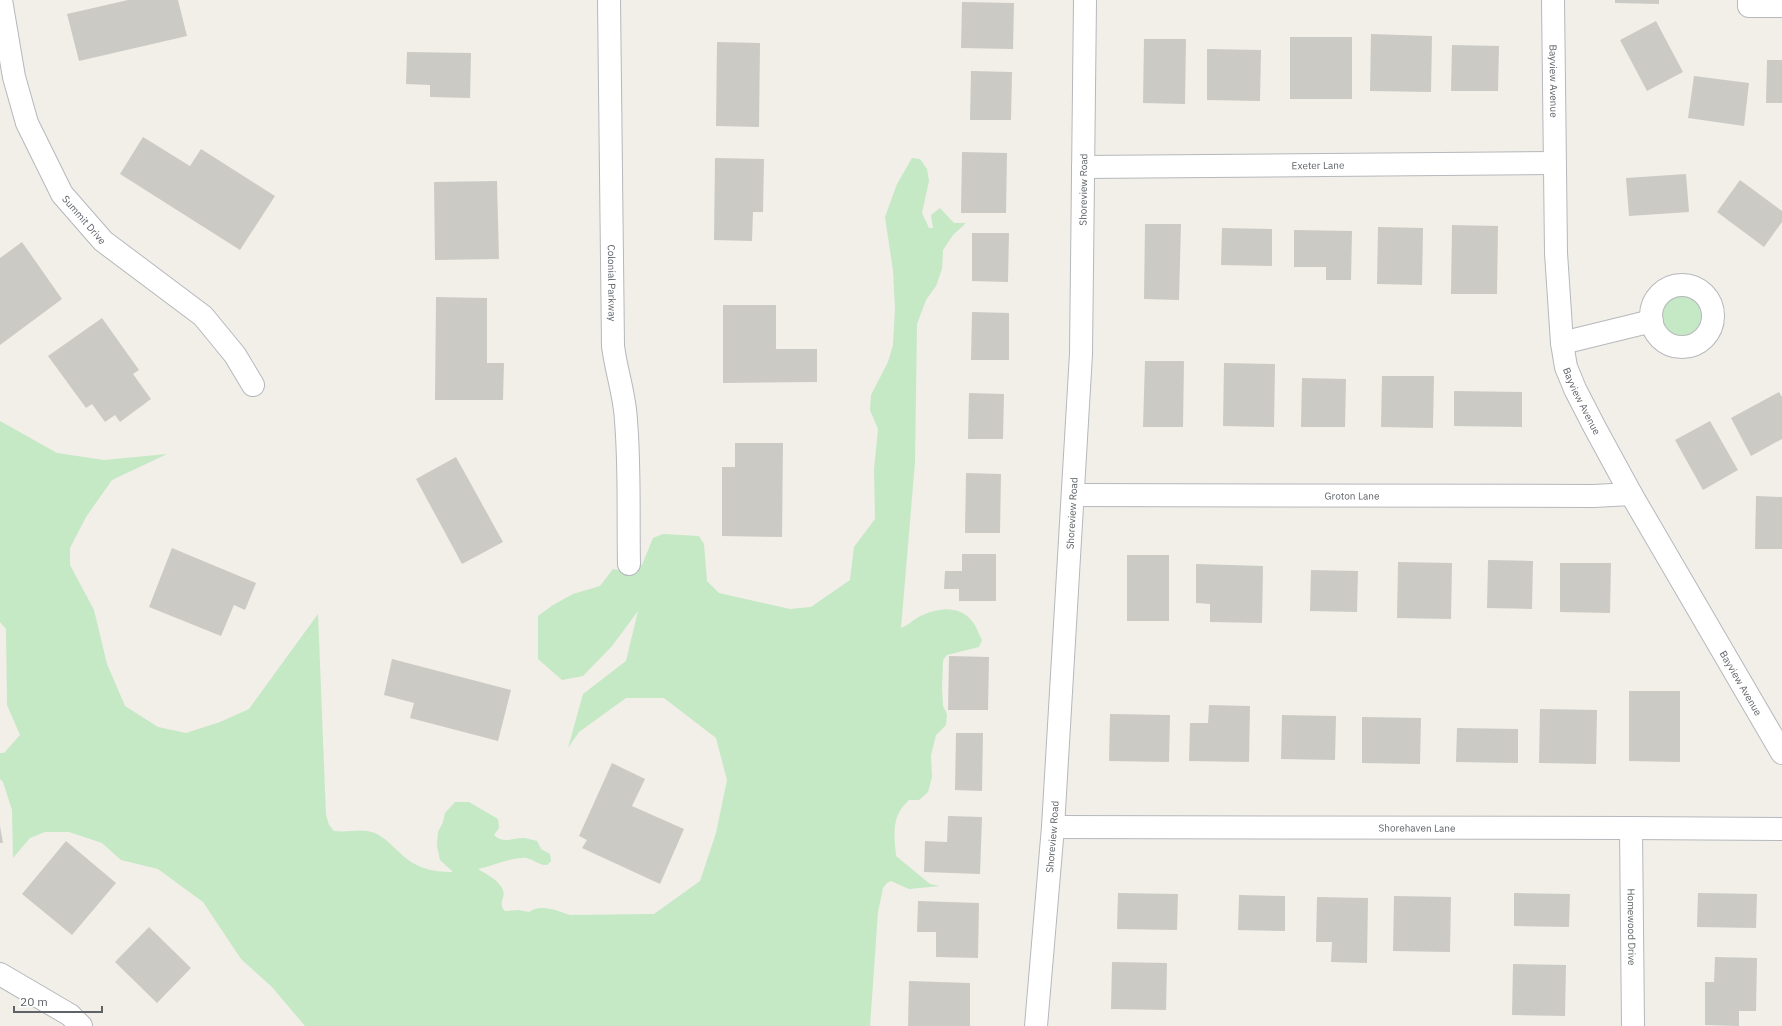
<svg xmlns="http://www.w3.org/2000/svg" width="1782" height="1026" font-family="'IBM Plex Sans',sans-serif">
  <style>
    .green { fill: #c5e8c5 }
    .building { fill: #cccac5 }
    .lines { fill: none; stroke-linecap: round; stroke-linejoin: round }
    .minor-casing { stroke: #b5b8bc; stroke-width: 24 }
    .minor { stroke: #fff; stroke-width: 22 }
    .labels { text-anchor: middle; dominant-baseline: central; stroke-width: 4; stroke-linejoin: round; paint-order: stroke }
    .street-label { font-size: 10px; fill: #5f6368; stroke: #fff }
  </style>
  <rect width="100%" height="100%" fill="#f1efe8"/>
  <!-- green -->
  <path class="green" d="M912,158L920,159L927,169L929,181L922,213L929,228H933L931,215L940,208L954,223H966L953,235L943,250L942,269L936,286L926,300L917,324L915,462L901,628C907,626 912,621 917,618C935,608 958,604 972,621C976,626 979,634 982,640L979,647L947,655L943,660L942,688L943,706L947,714L946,725L936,735L931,755L932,777L928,792L919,800H909C891,816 894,834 896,856L930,884L940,886L909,889L891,881L887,883L883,888L878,912L870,1026H305L272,987L241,959L203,902L158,869L121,860L102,843L69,832H45L30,838L13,858L12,810L3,782L0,779V753H4L20,735L7,705L6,629L0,622V421L57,453L104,460L167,454L112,480L86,517L70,548V565L94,610L107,664L125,706L158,727L186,733L220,722L249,709L318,614L326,815L329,825L334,831C350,833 362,827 377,834C385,838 392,846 399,852C415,868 431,872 453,872L440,860L437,846L438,832L443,822L445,813L455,802H469L498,819L499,828L494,835C503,844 512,838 523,838C527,838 532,840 537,841L541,849L550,854L551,861L547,865C538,866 531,856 521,858C507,859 492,866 478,869C486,874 499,880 503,890C506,898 497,903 505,911L519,910L529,912C540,903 559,911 570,915L654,914L700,881L716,833L727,780L716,738L664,698H626L579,732L568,748L583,694L626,661L638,611L612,646L583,676L562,680L538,659V616L553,605L573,594L600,586L613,569L625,571L642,565L653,538L663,534L699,536L704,544L707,581L719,593L790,609L811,607L850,580L854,547L875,519L874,470L878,429L870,410L871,395L888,362L893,345L895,309L893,270L885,217L897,184Z
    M1651 316a31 31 0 1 1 62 0a31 31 0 1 1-62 0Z"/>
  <!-- building -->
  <path class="building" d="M128,0H178L187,36L79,61L67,14Z
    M1615,0H1659V4L1615,3Z
    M962,2L1014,3L1013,49L961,48Z
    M1656,21L1683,72L1647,91L1620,40Z
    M1371,34L1432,36L1431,92L1370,91Z
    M1290,37H1352V99H1290Z
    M1144,39H1186L1185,104L1143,103Z
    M717,42L760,43L759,127L716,126Z
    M1452,45L1499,46L1498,91H1451Z
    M1207,49L1261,50L1260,101L1207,100Z
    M407,52L471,53L470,98L430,97V85L406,84Z
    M1767,60H1782V103H1766Z
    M971,71L1012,72L1011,120H970Z
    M1694,76L1749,83L1744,126L1688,118Z
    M143,137L190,166L201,149L275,196L240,250L120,174Z
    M962,152L1007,153L1006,213H961Z
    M715,158L764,159L763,212H753L752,241L714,240Z
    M1686,174L1689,212L1629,216L1626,178Z
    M1740,180L1782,211V222L1764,247L1717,212Z
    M497,181L499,259L435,260L434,182Z
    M1145,224H1181L1179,300L1144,299Z
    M1452,225L1498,226L1497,294H1451Z
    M1378,227L1423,228L1422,285L1377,284Z
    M1222,228L1272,229V266L1221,265Z
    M1294,230L1352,231L1351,280H1326V267H1294Z
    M972,233H1009L1008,282L972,281Z
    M22,242L62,299L0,345V258Z
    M436,297L487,298V363H504L503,400H435Z
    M723,305H776V349H817V382L723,383Z
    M972,312L1009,313V360H971Z
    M102,318L139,370L133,374L151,399L120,422L115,415L105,422L92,404L86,408L48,356Z
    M1145,361H1184L1183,427H1143Z
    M1224,363L1275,364L1274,427L1223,426Z
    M1382,376H1434L1433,428L1381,427Z
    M1302,378L1346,379L1345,427H1301Z
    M1454,391L1522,392V427L1454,426Z
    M1779,392L1782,397V439L1751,456L1731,418Z
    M969,393L1004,394L1003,439H968Z
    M1710,421L1738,470L1703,490L1675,440Z
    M735,443H783L782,537L722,536V467H735Z
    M456,457L503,542L462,564L416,479Z
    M966,473L1001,474L1000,533H965Z
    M1756,496L1782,497V549H1755Z
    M172,548L256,583L245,610L234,605L221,636L149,607Z
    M962,554H996V601H959V589H944L945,571H962Z
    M1127,555H1169V621H1127Z
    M1488,560L1533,561L1532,609L1487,608Z
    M1398,562L1452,563L1451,619L1397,618Z
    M1560,563H1611L1610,613L1560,612Z
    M1196,564L1263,566L1262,623L1210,622V604L1196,603Z
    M1311,570L1358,571L1357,612L1310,611Z
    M949,656L989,657L988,710H948Z
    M392,659L511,690L498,741L410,718L414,703L384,695Z
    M1629,691H1680V762L1629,761Z
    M1209,705L1250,706L1249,762L1189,761L1190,723H1208Z
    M1540,709L1597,710L1596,764L1539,763Z
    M1110,714L1170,715L1169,762L1109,761Z
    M1282,715L1336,716L1335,760L1281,759Z
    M1362,717L1421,718L1420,764L1362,763Z
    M1457,728L1518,729V763L1456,762Z
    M956,733H983L982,791L955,790Z
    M612,763L645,779L632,806L684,829L660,884L582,848L587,840L579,836Z
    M948,816L982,817L980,874L924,872L925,841L947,842Z
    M0,826L3,843H0Z
    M66,841L116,883L72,935L22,894Z
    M1118,893L1178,894L1177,930L1117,929Z
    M1514,893L1570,894L1569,927L1514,926Z
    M1698,893L1757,894L1756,928L1697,927Z
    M1239,895L1285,896V931L1238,930Z
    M1394,896L1451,897L1450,952L1393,951Z
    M1317,897L1368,898L1367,963L1331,962L1332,942H1316Z
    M918,901L979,903L978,958L936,957V932H917Z
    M149,927L191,968L157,1003L115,962Z
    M1715,957L1757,958L1756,1011H1739V1026L1705,1025V982H1714Z
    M1112,962L1167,963L1166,1010L1111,1009Z
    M1513,964L1566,965L1565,1016L1512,1015Z
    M909,981L970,983V1026H908Z"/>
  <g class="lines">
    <defs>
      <g id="minor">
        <path id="s1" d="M1,0L14,77L27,123L62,194L103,241L203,316L235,355L253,385"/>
        <path id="s2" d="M609,0L613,346C616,371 625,395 626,421C630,468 628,517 629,564"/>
        <path id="s3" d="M1553,0L1556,253L1562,343L1566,367L1575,389L1594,426L1631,494L1782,753"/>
        <path d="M1749,0V6H1782"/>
        <path id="s4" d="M1083,167L1554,163"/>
        <circle cx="1682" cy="316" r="31"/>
        <path d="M1562,343L1652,321"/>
        <path id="s5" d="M1073,495L1594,496L1631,494"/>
        <path id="s6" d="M1053,827L1631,828L1782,829"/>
        <path id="s7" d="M1631,828L1633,1026"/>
        <path d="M0,974L70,1015L81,1026"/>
        <path id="s8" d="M1036,1026L1053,827L1081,354L1085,0"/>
      </g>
    </defs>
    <!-- minor casing -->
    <use href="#minor" class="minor-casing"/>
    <!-- minor -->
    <use href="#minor" class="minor"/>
  </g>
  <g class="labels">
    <!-- street labels -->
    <g class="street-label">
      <text stroke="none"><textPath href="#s3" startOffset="81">Bayview Avenue</textPath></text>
      <text stroke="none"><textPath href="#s4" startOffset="235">Exeter Lane</textPath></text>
      <text stroke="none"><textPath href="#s8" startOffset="838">Shoreview Road</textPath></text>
      <text stroke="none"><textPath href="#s1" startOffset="239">Summit Drive</textPath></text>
      <text stroke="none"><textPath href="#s2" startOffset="283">Colonial Parkway</textPath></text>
      <text stroke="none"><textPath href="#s3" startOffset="405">Bayview Avenue</textPath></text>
      <text stroke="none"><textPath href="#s5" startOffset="279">Groton Lane</textPath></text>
      <text stroke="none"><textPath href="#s8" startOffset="514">Shoreview Road</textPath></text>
      <text stroke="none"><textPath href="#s3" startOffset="729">Bayview Avenue</textPath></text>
      <text stroke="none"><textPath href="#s6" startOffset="364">Shorehaven Lane</textPath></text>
      <text stroke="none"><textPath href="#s8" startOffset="190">Shoreview Road</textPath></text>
      <text stroke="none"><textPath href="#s7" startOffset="99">Homewood Drive</textPath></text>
    </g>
  </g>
  <!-- scale -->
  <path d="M14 1006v6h88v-6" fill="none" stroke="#5f6368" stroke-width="2"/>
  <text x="20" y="1006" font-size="12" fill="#5f6368" stroke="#ffffff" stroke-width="3" paint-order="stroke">20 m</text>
</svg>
